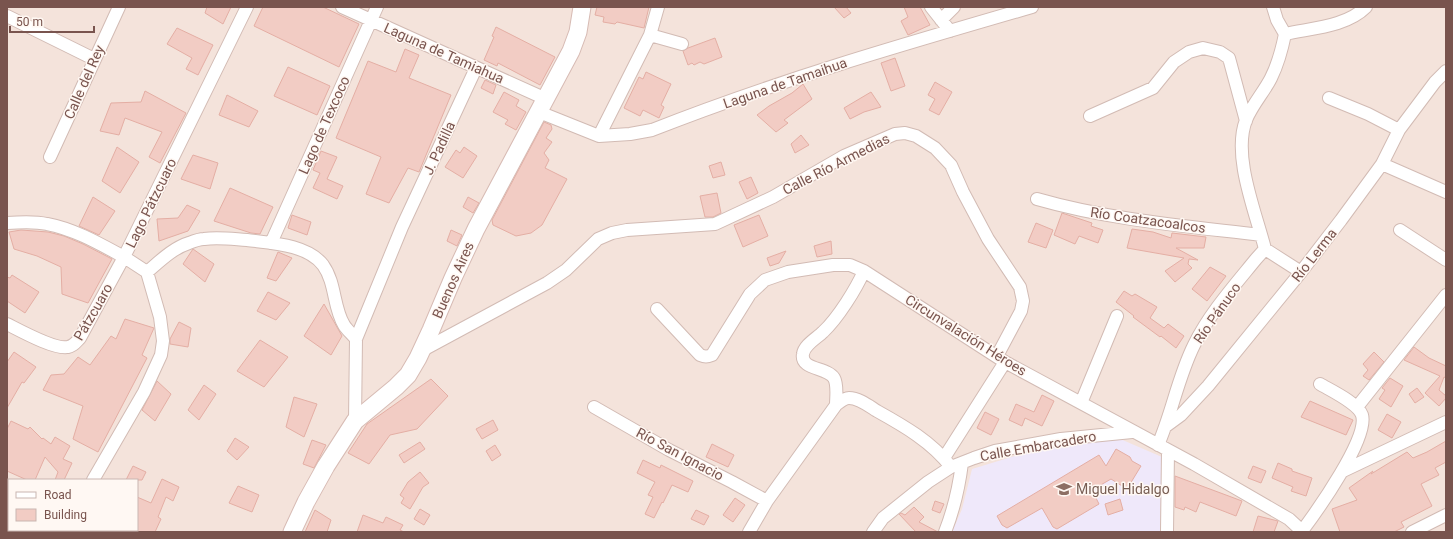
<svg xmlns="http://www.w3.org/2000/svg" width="1453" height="539" font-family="Roboto,sans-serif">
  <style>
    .residential { fill: #f4e3db; fill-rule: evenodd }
    .education { fill: #efe8fa }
    .building { fill: #f2ccc4; stroke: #e4aea4 }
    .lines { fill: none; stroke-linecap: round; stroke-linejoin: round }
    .street-casing { stroke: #d2bbb4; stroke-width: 14 }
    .secondary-casing { stroke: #d7bbb4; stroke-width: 19 }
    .street { stroke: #fff; stroke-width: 12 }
    .secondary { stroke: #fff; stroke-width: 17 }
    .labels { text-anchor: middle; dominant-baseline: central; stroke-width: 3; stroke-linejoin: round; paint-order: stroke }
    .street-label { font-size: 14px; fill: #79544e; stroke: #fff8f3 }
    .education-label { font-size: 14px; fill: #785e54; stroke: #fff8f3; text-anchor: start }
  </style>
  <rect width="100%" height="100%" fill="#fdf3ec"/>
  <!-- residential -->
  <path class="residential" d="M7,7H1446V532H7ZM9,480H137V530H9Z"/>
  <!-- education -->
  <path class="education" d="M1111,435L1162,457L1160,532H952L962,509L972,469L1047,446Z"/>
  <!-- building -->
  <path class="building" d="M207,7H231L223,24L205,13Z
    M263,7H323L359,24L339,67L254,26Z
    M597,7H649L644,28L617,22L615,24L603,22L604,17L595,15Z
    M834,7H846L851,13L844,18Z
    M904,7H920L930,25L908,35L901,21L908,17Z
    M496,27L555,57L540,85L498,63L497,66L484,60L494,37L492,36Z
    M177,28L213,45L198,75L186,69L192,58L167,44Z
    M715,38L722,57L704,64L700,62L694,65L692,63L688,65L683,51L688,48Z
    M405,49L419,55L409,78L451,95L419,172L408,168L389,203L366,194L381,157L336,138L368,61L396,72Z
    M895,58L905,86L891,91L881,63Z
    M288,67L330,86L317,115L274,96Z
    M646,72L671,84L661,105L664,107L659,118L643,110L640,116L624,108L639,77L643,79Z
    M485,80L496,85L493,94L481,88Z
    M935,82L952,92L939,115L929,110L935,99L928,95Z
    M803,84L812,99L784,120L788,123L776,132L757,115L769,106L792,93Z
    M145,91L186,113L160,163L149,157L162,132L125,118L119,135L100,131L111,103L141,102Z
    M504,92L519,100L516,106L526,112L516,130L505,124L508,120L493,112Z
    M871,92L881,107L864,112L850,119L844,108Z
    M227,95L258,111L249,127L219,115Z
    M544,122L551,125L552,129L546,138L552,142L544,153L549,160L545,168L567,179L542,225L531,233L516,236L493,225L492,220Z
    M801,135L809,145L795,153L791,144Z
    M117,147L139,162L120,193L102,181Z
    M464,147L477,156L463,178L445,167L456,150L460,153Z
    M321,151L337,157L327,179L343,186L337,199L313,188L320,173L313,170Z
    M193,155L218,163L210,189L181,179Z
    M721,162L725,175L713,178L709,166Z
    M751,177L758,193L747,199L739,182Z
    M230,188L273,207L260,234L251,233L214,221Z
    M717,193L721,213L713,217H705L700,196Z
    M93,197L115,211L99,235L79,226Z
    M468,197L479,203L473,213L463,207Z
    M187,205L200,211L188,231L159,241L157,219L178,218Z
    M1062,213L1092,223L1091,226L1103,230L1098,243L1079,236L1075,244L1054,235Z
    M292,215L311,222L307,235L288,228Z
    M759,215L768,236L743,247L734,225Z
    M1036,223L1053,230L1046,248L1028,242Z
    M1132,229L1153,232L1171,238L1172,233L1206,237L1204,248H1176L1198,260L1189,259L1188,264L1192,268L1175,282L1165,271L1184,258L1127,248Z
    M21,230L48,232L64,236L83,244L112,259L88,303L62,294L61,267L37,256L14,249L9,232Z
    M451,230L462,235L457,246L447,241Z
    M831,241L832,254L817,257L814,246Z
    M193,249L214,264L205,282L183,264Z
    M786,251L779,263L770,266L767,258Z
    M278,252L292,258L276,281L267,278Z
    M1210,267L1226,276L1207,301L1192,289Z
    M12,275L39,292L25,313L7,301V277L10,278Z
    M1124,291L1132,296L1135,294L1157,307L1150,318L1164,328L1168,324L1184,336L1176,348L1161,336L1160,337L1133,317L1134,316L1116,302Z
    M268,292L290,303L276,320L257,311Z
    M324,304L342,336L331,355L304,336Z
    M125,319L154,328L142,355L147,358L98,452L73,439L83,406L43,390L51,375L64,374L78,357L90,365L111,336L116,339Z
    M179,322L191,328L188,347L170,344V339Z
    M260,340L288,357L264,387L237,371Z
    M1414,347L1429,358L1446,366V378L1444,377L1439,390L1446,396V398L1439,406L1425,393L1440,376L1404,360Z
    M14,352L36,367L24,383L22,382L7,408V362Z
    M1374,352L1384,362L1369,380L1363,376L1368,370L1363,364Z
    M1390,378L1403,386L1391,407L1379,399L1385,390L1382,388Z
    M431,379L448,396L417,429L390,435L369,464L348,453L367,424Z
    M157,381L171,394L155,421L142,410Z
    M204,385L216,394L199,420L188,410Z
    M1417,388L1424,397L1415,403L1409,394Z
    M1042,395L1054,401L1042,426L1025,418L1022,426L1009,420L1016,404L1034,412Z
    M294,397L317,404L304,437L286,427Z
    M1310,401L1353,420L1346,435L1301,417Z
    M985,412L999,419L991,435L977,428Z
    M1387,414L1401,422L1392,438L1378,430Z
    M493,420L498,430L482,439L476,429Z
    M11,421L28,429L30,427L42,439L43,438L51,444L55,437L70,446L63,459L72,463L64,480H55L58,472L45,457L35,480H27L7,471V429Z
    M235,438L249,447L237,460L227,451Z
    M312,440L326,445L314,468L303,464Z
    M1446,441V462L1435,468L1439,475L1421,484L1432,506L1401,522L1404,527L1394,532H1340L1332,509L1357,500L1349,488L1373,471L1371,474L1407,452L1413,458L1427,452Z
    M420,442L425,449L404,463L399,455Z
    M712,444L734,455L728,467L706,457Z
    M495,445L501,455L492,461L486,451Z
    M1116,449L1130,457L1132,461L1141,466L1127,489L1111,479L1092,490L1099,504L1057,529L1053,527L1042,508L1007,528L1002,525L997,516L1099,455L1106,466Z
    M643,460L660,468L661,465L693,481L688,492L672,485L663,503L662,502L654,518L645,514L653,497L648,495L655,482L637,473Z
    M1278,463L1292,469V471L1312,478L1306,496L1291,491L1293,487L1272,478Z
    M133,466L146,472L142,480H126Z
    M1253,466L1266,471L1261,483L1248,478Z
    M420,472L429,483L423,487L410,509L401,503L404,498L400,495L408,482Z
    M1175,476L1242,501L1236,516L1200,502L1196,512L1185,507L1184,510L1175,507Z
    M162,479L179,487L173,501L166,497L158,517L161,519L155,532H137V497L151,503Z
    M238,486L259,495L252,512L229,503Z
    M735,498L745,505L733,522L723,515Z
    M1120,499L1123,510L1108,515L1105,504Z
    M935,501L944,504L940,513L932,510Z
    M914,507L924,517L919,522L938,532H916L899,514L901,513L905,515Z
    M420,509L430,515L424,525L414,519Z
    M315,510L331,520L327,532H305Z
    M696,510L709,516L704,525L691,519Z
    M363,515L383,523L386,517L403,525L400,530L404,532H357Z
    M1258,516L1278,521L1274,532H1253Z"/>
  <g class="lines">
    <defs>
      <path id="street" d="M342,7L546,99
        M931,7L950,31
        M1273,7L1277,20L1285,34
        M7,16L94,59
        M941,20L954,7
        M1285,34C1311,28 1346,27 1366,7
        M650,35L682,44
        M1329,98L1368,114L1399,130
        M539,112L599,136L630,134L652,130C776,81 904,44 1032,7
        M1090,116L1153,88L1174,62L1189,52L1203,48L1220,52L1229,58L1246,121
        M599,136L650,35L658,7
        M50,157L119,7
        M1382,164L1446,192
        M1037,199C1110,220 1186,226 1261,235
        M7,223C20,222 34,221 47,224C74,229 100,244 124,257L80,338C76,342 74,346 68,347C55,350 19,330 7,324
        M1400,230L1446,260
        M271,243L377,7
        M1265,249C1256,213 1232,156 1246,120C1252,105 1264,92 1271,78C1278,64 1282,49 1285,34
        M147,272C160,261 173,248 189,243C194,241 199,239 204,239C218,237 232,239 247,240C270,243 307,244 323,265C336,283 333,307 344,325C347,330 352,334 356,339L402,227L476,68
        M657,309L700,355C705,357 707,357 712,355L750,294L765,280L788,272L833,265H850L864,271L1005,362L1194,464L1289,519L1303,532
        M421,351L547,283L566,270L598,239L612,233L627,230L715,224L773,197L844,156L895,134L905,133L916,136L935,148L951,165L963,192L988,239L1020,287L1023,301L1021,311L997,356
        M1081,403L1117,316
        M836,405C836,397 838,385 834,378C827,367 800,370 803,354C804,345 817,338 823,332C838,318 856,289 864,271
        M594,407L669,450L732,482L767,501
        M1357,407L1446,295
        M355,421L356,339
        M1166,426L1181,415L1208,386L1301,272L1341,220L1382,164L1399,130L1435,82L1446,71
        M1158,445C1172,413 1178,377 1194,345C1209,314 1234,286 1256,259L1265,249L1301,272
        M944,458L1005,362
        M1343,471L1446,422
        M93,480L144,392L161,355L163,341L160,317L147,272L124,257L247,7
        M1302,531C1317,511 1369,438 1362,415C1358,403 1330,390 1320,384
        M60,532L62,530
        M749,532L767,501L836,405C840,402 844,398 849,398C859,398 869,406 877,411C904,426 932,442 951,467
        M873,532L883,518L928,482L951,467L974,458L995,451L1061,439L1132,432
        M945,532C954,509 959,487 962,463
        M1167,532L1168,451
        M1412,532L1446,515"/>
      <path id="secondary" d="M292,532L306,502L326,466L355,421L396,387L408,375L418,358L431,330L453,278L476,229L571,51L578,32L582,7"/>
    </defs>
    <!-- street casing -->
    <use href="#street" class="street-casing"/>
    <!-- secondary casing -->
    <use href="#secondary" class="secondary-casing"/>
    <!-- street -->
    <use href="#street" class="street"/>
    <!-- secondary -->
    <use href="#secondary" class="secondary"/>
  </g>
  <!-- icons -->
  <defs>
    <symbol id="school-bare" viewBox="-9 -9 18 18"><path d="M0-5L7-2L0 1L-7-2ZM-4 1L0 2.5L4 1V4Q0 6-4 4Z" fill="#8d6e63" stroke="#fff8f3" stroke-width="2.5" paint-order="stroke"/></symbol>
  </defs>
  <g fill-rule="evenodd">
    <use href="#school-bare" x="1053" y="478" width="22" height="22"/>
  </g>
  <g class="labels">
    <!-- street labels -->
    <g class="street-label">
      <text transform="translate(444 53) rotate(24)">Laguna de Tamiahua</text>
      <text transform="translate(84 82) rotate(-66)">Calle del Rey</text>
      <text transform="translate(785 83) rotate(-19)">Laguna de Tamaihua</text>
      <text transform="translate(324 125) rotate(-66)">Lago de Texcoco</text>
      <text transform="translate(439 148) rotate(-65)">J. Padilla</text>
      <text transform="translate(836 164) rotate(-27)">Calle Río Armedias</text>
      <text transform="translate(151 203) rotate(-64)">Lago Pátzcuaro</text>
      <text transform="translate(1148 220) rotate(8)">Río Coatzacoalcos</text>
      <text transform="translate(1314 255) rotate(-52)">Río Lerma</text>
      <text transform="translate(453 280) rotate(-66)">Buenos Aires</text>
      <text transform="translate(93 312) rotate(-60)">Pátzcuaro</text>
      <text transform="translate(1217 313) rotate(-55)">Río Pánuco</text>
      <text transform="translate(966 335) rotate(32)">Circunvalación Héroes</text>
      <text transform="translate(1038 446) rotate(-10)">Calle Embarcadero</text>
      <text transform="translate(680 454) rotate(28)">Río San Ignacio</text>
    </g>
    <!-- education labels -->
    <g class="education-label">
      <text x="1076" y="489">Miguel Hidalgo</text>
    </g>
  </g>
  <!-- border -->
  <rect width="1453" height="539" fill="none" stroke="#79544e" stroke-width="16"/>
  <!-- legend -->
  <rect x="8" y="479" width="130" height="52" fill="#fff8f3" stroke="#c9b6b1"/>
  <rect x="16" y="492" width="20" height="6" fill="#ffffff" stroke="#c9b6b1"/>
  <text x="44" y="499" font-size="12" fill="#79544e">Road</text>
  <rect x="16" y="509" width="20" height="12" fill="#f2ccc4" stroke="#c9b6b1"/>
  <text x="44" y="519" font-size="12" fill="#79544e">Building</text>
  <!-- scale -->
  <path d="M10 26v6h84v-6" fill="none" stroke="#79544e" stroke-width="2"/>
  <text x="16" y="26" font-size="12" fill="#79544e" stroke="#fff8f3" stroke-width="3" paint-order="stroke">50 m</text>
</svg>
